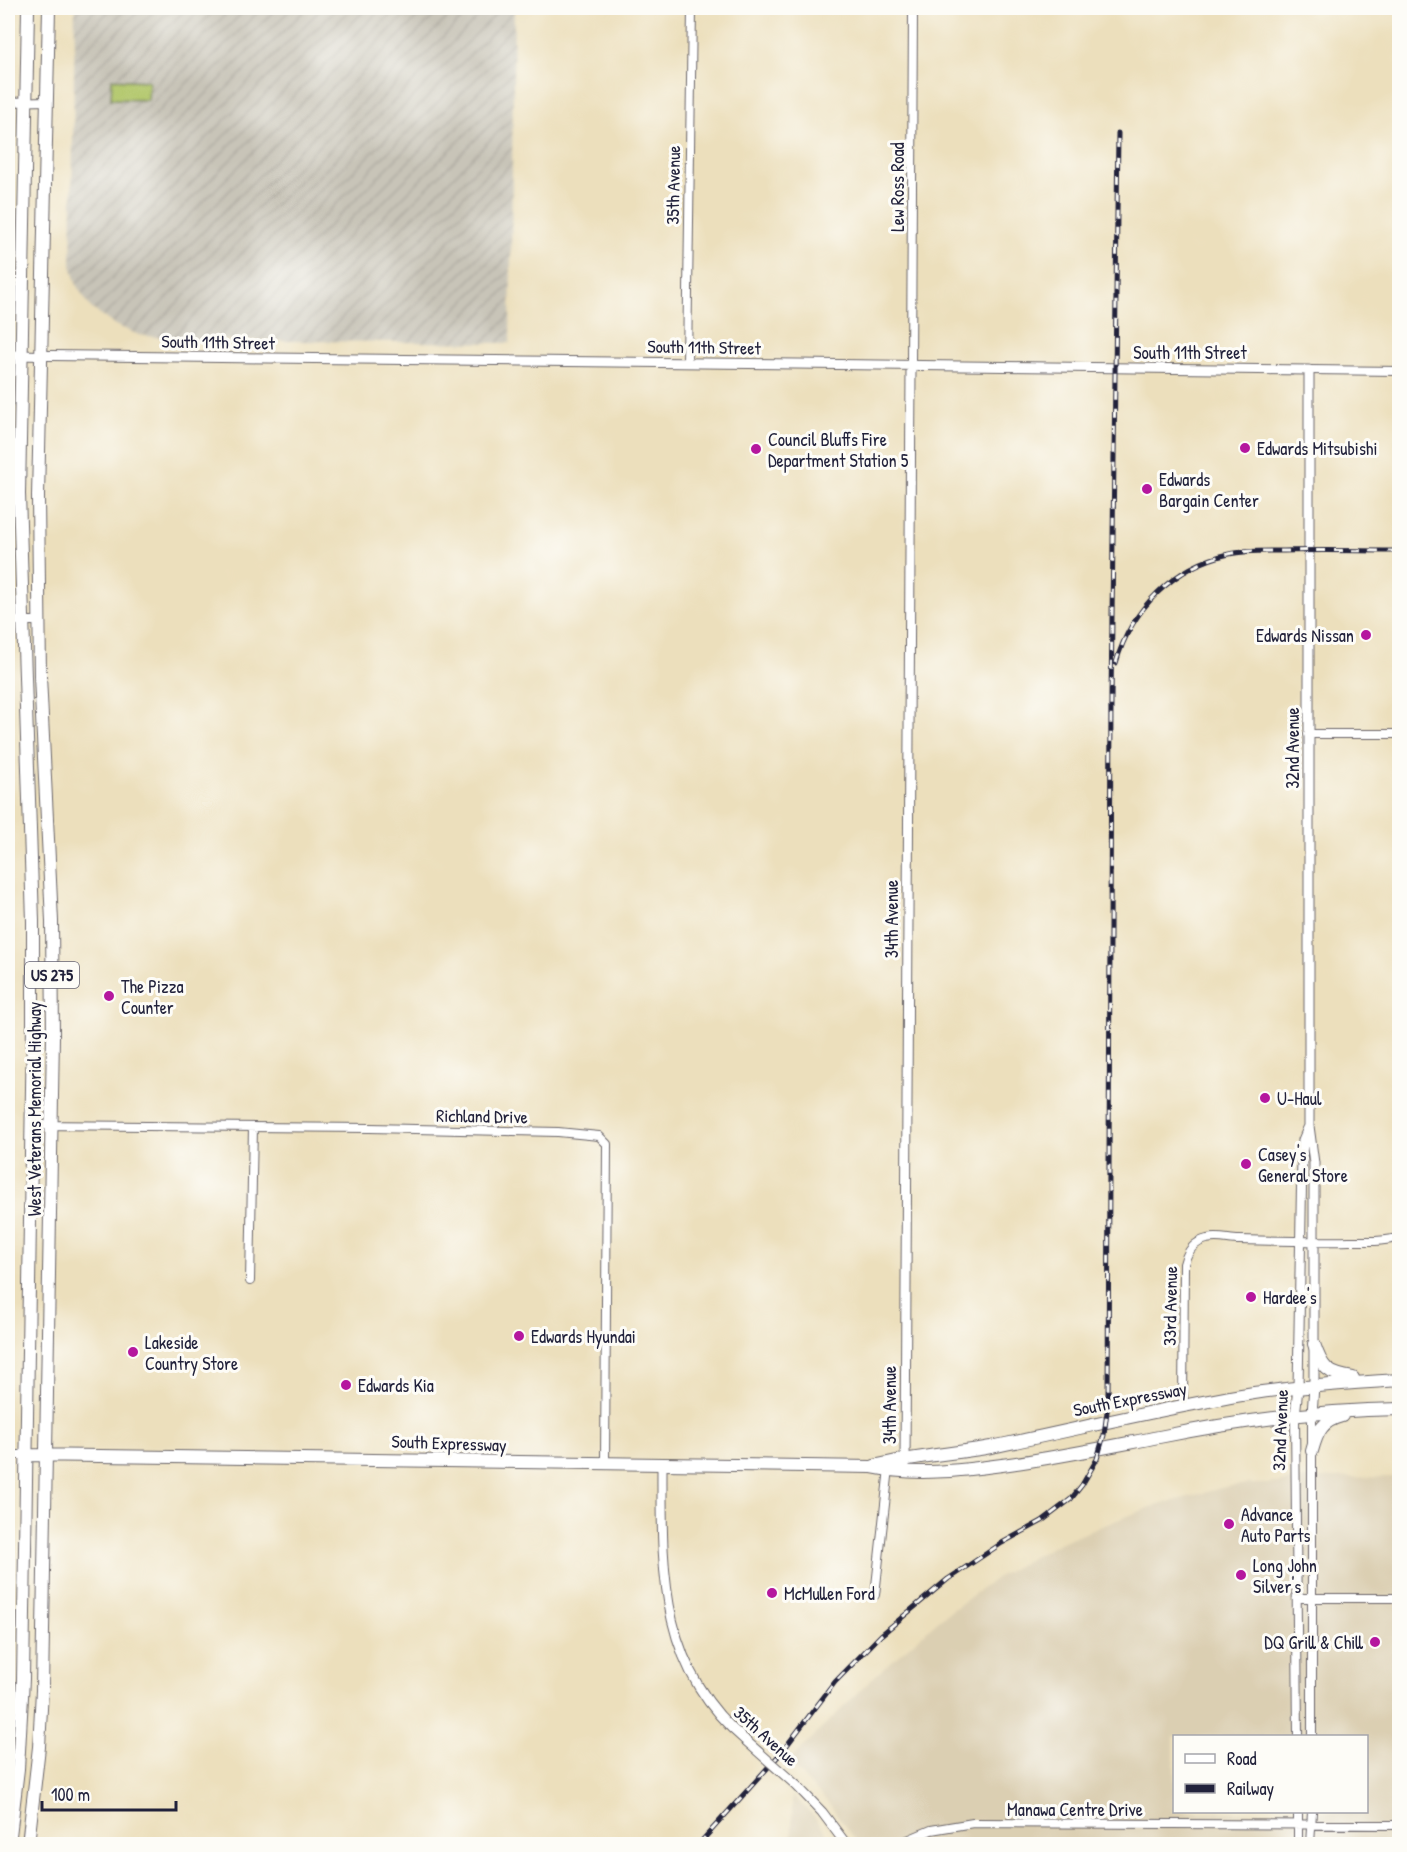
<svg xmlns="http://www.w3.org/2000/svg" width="1407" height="1852" font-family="'Patrick Hand',sans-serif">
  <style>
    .built { fill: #dbcfb2; fill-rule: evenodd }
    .industrial { fill: url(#industrial-furrows) }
    .green { fill: #b2c76c; stroke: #6a7454; stroke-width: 1.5 }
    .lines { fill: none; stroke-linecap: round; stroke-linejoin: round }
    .minor-casing { stroke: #696468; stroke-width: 10 }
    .tertiary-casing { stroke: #696468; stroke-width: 11 }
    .primary-casing { stroke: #696468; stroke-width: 14 }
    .minor { stroke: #fff; stroke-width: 8 }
    .tertiary { stroke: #fff; stroke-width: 9 }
    .primary { stroke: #fff; stroke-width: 12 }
    .rail-casing { stroke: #22223b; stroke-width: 5 }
    .rail { stroke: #fdfcf7; stroke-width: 3; stroke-dasharray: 9; stroke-linecap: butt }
    .tertiary-bridge-casing { stroke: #696468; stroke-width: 11; stroke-linecap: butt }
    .tertiary-bridge { stroke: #fff; stroke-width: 9 }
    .poi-dot { fill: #b5179e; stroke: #fdfcf7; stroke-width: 2 }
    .labels { text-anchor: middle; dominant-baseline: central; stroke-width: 6; stroke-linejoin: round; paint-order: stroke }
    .shield { fill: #fdfcf7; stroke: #646373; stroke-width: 1.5 }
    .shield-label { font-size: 16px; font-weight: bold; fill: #22223b }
    .street-label { font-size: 18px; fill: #22223b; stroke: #fdfcf7 }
    .poi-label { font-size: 18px; fill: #22223b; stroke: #fdfcf7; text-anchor: start }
  </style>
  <defs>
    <pattern id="industrial-furrows" width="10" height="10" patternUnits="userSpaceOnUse" patternTransform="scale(1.5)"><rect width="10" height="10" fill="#c8c4b8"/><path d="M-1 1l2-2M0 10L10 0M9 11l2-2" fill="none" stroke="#aca89f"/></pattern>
  </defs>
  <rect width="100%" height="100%" fill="#fdfcf7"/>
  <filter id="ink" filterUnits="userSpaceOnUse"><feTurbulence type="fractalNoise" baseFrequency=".0167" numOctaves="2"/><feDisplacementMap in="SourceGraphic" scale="12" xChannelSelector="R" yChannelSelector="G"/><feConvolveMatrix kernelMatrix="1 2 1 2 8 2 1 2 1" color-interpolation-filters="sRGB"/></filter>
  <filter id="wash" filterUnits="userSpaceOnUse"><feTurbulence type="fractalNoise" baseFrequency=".008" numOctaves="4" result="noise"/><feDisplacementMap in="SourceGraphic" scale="24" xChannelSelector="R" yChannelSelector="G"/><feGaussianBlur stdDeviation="1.35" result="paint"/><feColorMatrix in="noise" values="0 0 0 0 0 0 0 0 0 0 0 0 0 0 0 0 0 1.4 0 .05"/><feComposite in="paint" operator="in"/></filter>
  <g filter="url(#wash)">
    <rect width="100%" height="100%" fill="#ecdfbc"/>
    <!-- built -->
    <path class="built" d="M1399,1477V1844H858L830,1805L788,1762L876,1675L940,1619L999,1576L1059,1543L1148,1508L1225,1487L1248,1484H1268L1312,1478ZM1174,1736H1366V1812H1174Z
      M792,1795L816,1818L834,1844H792Z"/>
    <!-- industrial -->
    <path class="industrial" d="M75,8H514L510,343L183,340L139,335L113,324L91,308L77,286L71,265Z"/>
    <!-- green -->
    <path class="green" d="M112,79L149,81L148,100L111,99Z"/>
  </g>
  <g filter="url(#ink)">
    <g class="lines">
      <defs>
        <path id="minor" d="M8,102L47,101
          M687,363L692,8
          M911,367L913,8
          M1309,370L1400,371
          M8,621H40
          M1308,734H1400
          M32,1125L370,1128L558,1132L599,1136L607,1144L605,1464
          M250,1281L253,1127
          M1183,1406L1184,1264C1187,1252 1194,1242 1207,1239C1218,1236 1229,1240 1239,1240C1276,1241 1313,1242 1349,1241C1366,1241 1384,1242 1400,1237
          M1312,1414V1736
          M1295,1416L1298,1736
          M8,1455H27
          M875,1595L889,1468
          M1298,1598H1400
          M1298,1812V1844
          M898,1844L931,1830L973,1823L1400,1825
          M1310,1844L1312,1812"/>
        <path id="tertiary" d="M8,355L1309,370V1126L1314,1163V1386L1312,1414
          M1295,1416L1298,1388L1302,1156L1303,1140L1308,1128
          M662,1465C662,1568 658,1668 745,1740
          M905,1466L911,367
          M796,1785L822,1812L846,1844"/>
        <path id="primary" d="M1314,1344C1322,1368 1327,1374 1353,1378
          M1312,1451C1317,1432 1322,1421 1342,1416
          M27,1455L871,1467C914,1476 959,1471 1002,1465C1055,1458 1107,1447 1159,1437C1238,1421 1319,1410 1400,1409
          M874,1466C913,1456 952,1454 991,1447C1079,1429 1166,1407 1254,1393C1302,1386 1351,1383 1400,1380
          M9,1844L18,1769L23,1679L33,1023V921L19,494L28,8
          M28,1844L39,1747L42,1690L53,1036L52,921L40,676L38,496L49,8"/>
      </defs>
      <!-- minor casing -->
      <use href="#minor" class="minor-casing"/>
      <!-- tertiary casing -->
      <use href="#tertiary" class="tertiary-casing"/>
      <!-- primary casing -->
      <use href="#primary" class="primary-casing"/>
      <!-- minor -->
      <use href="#minor" class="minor"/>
      <!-- tertiary -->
      <use href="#tertiary" class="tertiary"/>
      <!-- primary -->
      <use href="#primary" class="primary"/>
      <defs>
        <path id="rail" d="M1116,663C1131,609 1174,566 1229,554C1247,550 1266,551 1284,551C1323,550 1361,551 1400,551
          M699,1844L781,1753L835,1682L881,1635L948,1579L1002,1543L1042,1521L1071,1499L1082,1485L1097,1459L1104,1435L1108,1404L1111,698L1118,133"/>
      </defs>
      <!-- rail casing -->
      <use href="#rail" class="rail-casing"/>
      <!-- rail -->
      <use href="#rail" class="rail"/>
      <defs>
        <path id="tertiary-bridge" d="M745,1740L796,1785"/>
      </defs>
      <!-- tertiary-bridge casing -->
      <use href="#tertiary-bridge" class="tertiary-bridge-casing"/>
      <!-- tertiary-bridge -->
      <use href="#tertiary-bridge" class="tertiary-bridge"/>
    </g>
  </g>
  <!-- markers -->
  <g class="poi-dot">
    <circle cx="1245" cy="448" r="6"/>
    <circle cx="756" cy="449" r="6"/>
    <circle cx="1147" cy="489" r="6"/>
    <circle cx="1366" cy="635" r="6"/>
    <circle cx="109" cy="996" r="6"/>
    <circle cx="1265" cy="1098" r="6"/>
    <circle cx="1246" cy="1164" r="6"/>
    <circle cx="1251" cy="1297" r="6"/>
    <circle cx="519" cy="1336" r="6"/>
    <circle cx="133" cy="1352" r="6"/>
    <circle cx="346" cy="1385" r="6"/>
    <circle cx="1229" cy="1524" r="6"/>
    <circle cx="1241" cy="1575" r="6"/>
    <circle cx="772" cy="1593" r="6"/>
    <circle cx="1375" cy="1642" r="6"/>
  </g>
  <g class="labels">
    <!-- shield labels -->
    <rect class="shield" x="25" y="962" width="54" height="26" rx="4.5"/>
    <g class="shield-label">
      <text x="52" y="975">US 275</text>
    </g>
    <!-- street labels -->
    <g class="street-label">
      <text transform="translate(673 185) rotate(-89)">35th Avenue</text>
      <text transform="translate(897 187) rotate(-90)">Lew Ross Road</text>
      <text transform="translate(218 342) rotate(1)">South 11th Street</text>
      <text transform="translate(704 347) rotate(1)">South 11th Street</text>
      <text x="1190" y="352">South 11th Street</text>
      <text transform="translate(1292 748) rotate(-90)">32nd Avenue</text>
      <text transform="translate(891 919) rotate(-90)">34th Avenue</text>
      <text transform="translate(34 1109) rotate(-90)">West Veterans Memorial Highway</text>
      <text transform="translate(482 1116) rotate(1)">Richland Drive</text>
      <text transform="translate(1170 1306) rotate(-89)">33rd Avenue</text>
      <text transform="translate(1130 1399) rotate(-11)">South Expressway</text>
      <text transform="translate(889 1405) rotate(-90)">34th Avenue</text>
      <text transform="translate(1280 1430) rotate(-88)">32nd Avenue</text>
      <text transform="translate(449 1443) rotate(2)">South Expressway</text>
      <text transform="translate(766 1736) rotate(42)">35th Avenue</text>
      <text x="1075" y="1809">Manawa Centre Drive</text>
    </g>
    <!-- poi labels -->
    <g class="poi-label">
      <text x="768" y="439">Council Bluffs Fire<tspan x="768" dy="21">Department Station 5</tspan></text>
      <text x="1257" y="448">Edwards Mitsubishi</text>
      <text x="1159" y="479">Edwards<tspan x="1159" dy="21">Bargain Center</tspan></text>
      <text x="1354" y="635" text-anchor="end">Edwards Nissan</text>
      <text x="121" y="986">The Pizza<tspan x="121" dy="21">Counter</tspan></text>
      <text x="1277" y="1098">U-Haul</text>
      <text x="1258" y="1154">Casey's<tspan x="1258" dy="21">General Store</tspan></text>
      <text x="1263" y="1297">Hardee's</text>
      <text x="531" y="1336">Edwards Hyundai</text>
      <text x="145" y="1342">Lakeside<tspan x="145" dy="21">Country Store</tspan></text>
      <text x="358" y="1385">Edwards Kia</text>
      <text x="1241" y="1514">Advance<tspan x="1241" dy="21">Auto Parts</tspan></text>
      <text x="1253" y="1565">Long John<tspan x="1253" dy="21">Silver's</tspan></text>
      <text x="784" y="1593">McMullen Ford</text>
      <text x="1363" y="1642" text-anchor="end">DQ Grill &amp; Chill</text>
    </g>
  </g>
  <!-- margin -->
  <rect width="1407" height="1852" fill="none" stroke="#fdfcf7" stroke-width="30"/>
  <!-- legend -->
  <rect x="1173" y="1735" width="195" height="78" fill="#fdfcf7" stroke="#a5a5ac" stroke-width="1.5"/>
  <rect x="1185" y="1754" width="30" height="9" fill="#ffffff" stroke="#a5a5ac" stroke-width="1.5"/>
  <text x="1227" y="1765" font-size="18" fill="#22223b">Road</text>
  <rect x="1185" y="1784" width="30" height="9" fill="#22223b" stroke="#a5a5ac" stroke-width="1.5"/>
  <text x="1227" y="1795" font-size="18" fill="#22223b">Railway</text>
  <!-- scale -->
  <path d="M42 1801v9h134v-9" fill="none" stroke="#22223b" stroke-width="3"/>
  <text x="51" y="1801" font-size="18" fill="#22223b" stroke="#fdfcf7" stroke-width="4.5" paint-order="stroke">100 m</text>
</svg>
